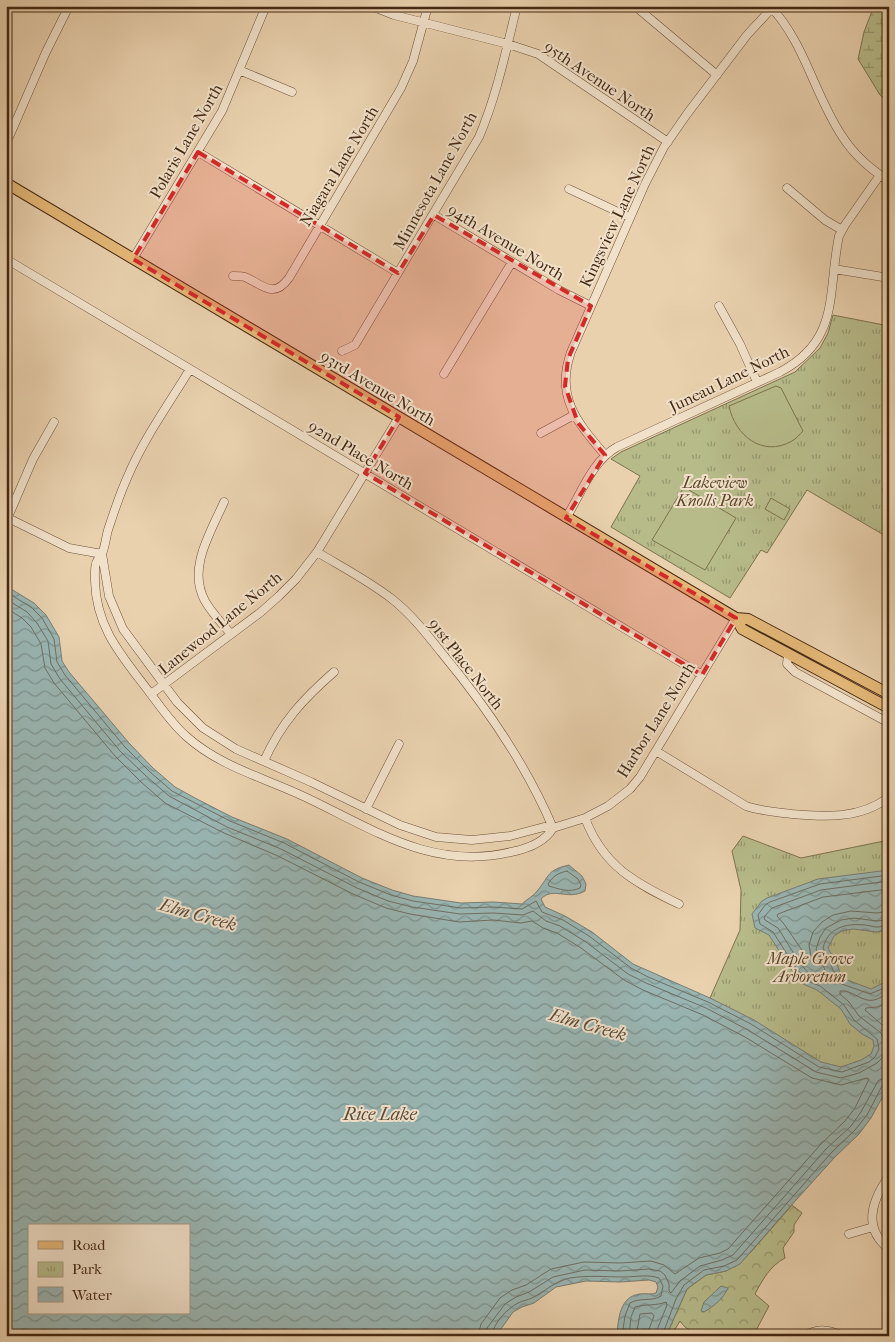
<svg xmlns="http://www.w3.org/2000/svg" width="895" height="1342" font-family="'IM FELL French Canon',serif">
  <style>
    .forest { fill: url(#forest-crowns); stroke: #7e724e }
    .wetland { fill: url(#wetland-marsh); stroke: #7e724e }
    .park { fill: url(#park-tufts); stroke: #7e724e }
    .pitch { fill: #b7bb8a; stroke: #7e724e }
    .water { fill: url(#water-waves); stroke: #777d72; fill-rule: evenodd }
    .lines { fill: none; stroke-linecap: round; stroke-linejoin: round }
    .shore { stroke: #6e6e62; stroke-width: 1 }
    .minor-casing { stroke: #6d5239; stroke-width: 9 }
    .major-casing { stroke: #442812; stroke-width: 12 }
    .minor { stroke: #f1e1ca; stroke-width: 8 }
    .major { stroke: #e4b877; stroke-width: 10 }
    .marked { fill: #d62828; fill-opacity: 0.2; stroke: #d62828; stroke-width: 4; stroke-dasharray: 10 6; stroke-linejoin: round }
    .labels { text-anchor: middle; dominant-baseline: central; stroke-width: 4; stroke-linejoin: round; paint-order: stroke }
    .street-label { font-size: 16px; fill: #442812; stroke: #f1e1ca }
    .park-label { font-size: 16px; font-style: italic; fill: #5b452a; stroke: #f1e1ca }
    .water-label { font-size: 18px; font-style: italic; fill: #594b3a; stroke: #f1e1ca }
  </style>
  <defs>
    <pattern id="forest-crowns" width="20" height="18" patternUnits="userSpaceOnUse" patternTransform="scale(1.25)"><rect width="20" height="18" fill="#b7bb8a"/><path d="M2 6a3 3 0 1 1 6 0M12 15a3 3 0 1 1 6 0" fill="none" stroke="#96986f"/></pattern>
    <pattern id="wetland-marsh" width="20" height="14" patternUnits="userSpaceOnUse" patternTransform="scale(1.25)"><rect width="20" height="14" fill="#b7bb8a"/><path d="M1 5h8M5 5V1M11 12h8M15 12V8" fill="none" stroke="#96986f"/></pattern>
    <pattern id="park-tufts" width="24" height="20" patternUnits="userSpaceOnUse" patternTransform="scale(1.25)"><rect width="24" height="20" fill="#b7bb8a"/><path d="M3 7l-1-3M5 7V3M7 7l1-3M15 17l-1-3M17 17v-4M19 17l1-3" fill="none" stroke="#96986f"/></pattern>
    <pattern id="water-waves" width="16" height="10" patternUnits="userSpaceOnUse" patternTransform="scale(1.25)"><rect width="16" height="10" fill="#99b5b2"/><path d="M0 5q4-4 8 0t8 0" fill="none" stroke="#7e938f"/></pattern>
  </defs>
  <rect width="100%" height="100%" fill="#e9d1ae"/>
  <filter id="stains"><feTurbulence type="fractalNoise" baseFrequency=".004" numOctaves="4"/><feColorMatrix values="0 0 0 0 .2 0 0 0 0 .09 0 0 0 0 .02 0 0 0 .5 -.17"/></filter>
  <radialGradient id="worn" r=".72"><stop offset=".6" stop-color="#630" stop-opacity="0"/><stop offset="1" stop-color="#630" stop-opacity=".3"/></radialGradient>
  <!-- forest -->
  <path class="forest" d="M792,1205L802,1213L794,1225V1232L783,1248L785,1258C770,1266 763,1279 755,1294L769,1306L753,1336C731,1336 693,1342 680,1321L671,1336H666L687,1289L706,1275L726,1271L751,1252Z"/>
  <!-- wetland -->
  <path class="wetland" d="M874,6H889V102L880,95L858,59L864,32Z"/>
  <!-- park -->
  <path class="park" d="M833,315L889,326V479L882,490L889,494V538L807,490L767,553L761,550L730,598L611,527L640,476L611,459L621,452L795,372L820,348L828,333Z
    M743,836L801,858L889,840L888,1103L779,1041L710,998L740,930L741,890L732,851Z"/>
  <!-- pitch -->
  <path class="pitch" d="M776,386L781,388L803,431C800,434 796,439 792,441C762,458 735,435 729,406Z
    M684,487L736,518L705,570L652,540Z
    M771,498L790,509L784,520L765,509Z"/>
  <!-- water -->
  <path class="water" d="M6,586L34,603L46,615L59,637L62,661L69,672L129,743L153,768L175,787L195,798L232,817L287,839L362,878L392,890L413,896L461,903L493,902L522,904C527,899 534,896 538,890C550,875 547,870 569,865L582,876L586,884L585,891C567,901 553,886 541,899L545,907L565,916L592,932L633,964L710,998L754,1020L821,1062L841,1067L861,1060L871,1054L874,1046L873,1040L862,1034L850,1024L841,1009L817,990L803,984L790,968L769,935L755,928L752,914L762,901L767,898L818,879L889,870V930L876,932L853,929L842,931L834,936L828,948L837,964L842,978L871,989L889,980V1085L871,1118L859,1134L835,1157L788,1209L740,1264L726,1271L706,1275L687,1289L666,1336H617C618,1319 620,1296 640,1294C646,1293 651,1295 656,1293L658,1287L656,1282L649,1280L620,1282L586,1281L556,1287L534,1303L522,1307L513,1312L496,1336H6ZM29,1226H189V1313H29Z
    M721,1286L728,1288C723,1299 714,1306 704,1312L701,1311L704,1302Z"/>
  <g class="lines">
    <!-- shore -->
    <path class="shore" d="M6,592L31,607L42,618L54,639L57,662L65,675L125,747L150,772L172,791L230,821L284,843L359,882L391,895L413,901L461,908L493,907L522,909L536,901L542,912L563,920L589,936L631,968L648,977L708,1002L751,1024L819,1067L842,1072L869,1062L875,1057L879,1049L877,1039L854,1020L844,1005L820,986L806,980L794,965L773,932L760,924L758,915L765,905L770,902L820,884L889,875
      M6,599L27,612L37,623L48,641L51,664L60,679L120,751L146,776L169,796L227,827L281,849L357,888L388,901L412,907L460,914L493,913L523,915L533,911L546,921L560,926L586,942L628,974L646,983L706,1008L748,1030L816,1072L841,1078L859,1073L877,1063L882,1058L886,1046L881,1033L859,1016L849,1002L840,994V991C852,989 862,1003 874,1000C879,999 884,995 889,993
      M6,608L22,618L31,627L41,644L45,668L54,683L115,756L141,782L165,803L224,833L278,856L353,894L386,908L410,914L459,922L493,920L521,923L532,921L543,928L557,933L581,948L624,980L643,990L703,1015L745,1037L812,1078L841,1085L867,1078L869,1079L855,1108L845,1121L821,1144L728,1249L720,1253L699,1258L675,1274L664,1265L651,1261L620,1263L584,1262L551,1269L526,1285L512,1290L500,1298L481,1324L478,1336
      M567,871L578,879L581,885L580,888C570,893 559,889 549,886L548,884C553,876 558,873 567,871Z
      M889,881L821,890L772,908L764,917L765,920L778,928L799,962L810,975L828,984L830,981L816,949L820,937L826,928L841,920L854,918L877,921L889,919
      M889,889L823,897L778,914L777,916L784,924L808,959L811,957L809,945L813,932L822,922L833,915L851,911L877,913L889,911
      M889,925C885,926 881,927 877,927C873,927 868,925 865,925C845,923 828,928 823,948L839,983L870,994L889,986
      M889,1002L877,1007L866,1008L865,1010L889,1031
      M485,1336L487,1328L505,1304L516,1297L529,1292L553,1277L585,1270L620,1271L649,1269L660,1271L665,1275L669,1284V1291L671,1293L680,1281L700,1266L722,1260L733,1255L826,1149L851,1126L861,1112L878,1081L883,1078L889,1077
      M492,1336C493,1323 507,1309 518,1303C522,1301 528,1300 532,1298C546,1291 553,1282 570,1278C588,1275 606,1277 624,1277C636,1277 648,1274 659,1278L663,1286L661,1296C652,1302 640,1297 630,1303L625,1316L622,1336
      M629,1336L631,1317L635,1307C645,1304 656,1306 666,1302L667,1305L657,1330L656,1336
      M636,1336L640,1314L652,1313L654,1316L649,1329L648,1336
      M662,1336L676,1299L684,1285L704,1270L724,1266L737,1260L831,1153L855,1130L867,1115L882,1086L889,1084"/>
    <defs>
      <path id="minor" d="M371,6L394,15L508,44L538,54L668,142
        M635,6L717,75
        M770,6C805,43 814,94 842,136C854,155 870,169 889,181
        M239,70L292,92
        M6,144L46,52L69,6
        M198,152L398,273
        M787,188L825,220L842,230
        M569,189L629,217
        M434,215L559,290L591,306
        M6,259L702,675
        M133,259L222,111L266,6
        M834,269L889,278
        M233,276C237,276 242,276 245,277C262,284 273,300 289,278L401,88L413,61L428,6
        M719,306L740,344L757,382
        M342,351L355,345L479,137C497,95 506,50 517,6
        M190,369C169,404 144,438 128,476C120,493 114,512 108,530C106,537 105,547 102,554C101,557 98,558 97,561C94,566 95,575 95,581C96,629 123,657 150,693C162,709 173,725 187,737C221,767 265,778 305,797C373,829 432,871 511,852C526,849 545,842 553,828
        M444,374L512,262
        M541,433L574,415
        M605,455C577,422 555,397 571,352L645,184L664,147L687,114L747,35L772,8
        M224,502C211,532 187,568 205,601C212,613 222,624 231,634
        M6,517L69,548L102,554
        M8,517L33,459L54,422
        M566,518C581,494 592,461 617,447L780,372C841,340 827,293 839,236L845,225L880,175
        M317,552C342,567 369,581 392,599C411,614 426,633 441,652C486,706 526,764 553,828
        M102,554L109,596L123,629L177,702L203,728L236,749L311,782L400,825L436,837L472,840L510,836L544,827L553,828L585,818L608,806L630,789L640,777L736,618
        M788,655L787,664L795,672L889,723
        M151,694L261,612L279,596L296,579L317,552L399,417
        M656,751L746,806C760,811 776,812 792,814C825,817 861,819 889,797
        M264,761C281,723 303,699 334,672
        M366,809L399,744
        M585,818C603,866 635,883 679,904
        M889,1176C872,1200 862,1228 889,1249
        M849,1234L873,1227
        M805,1336C817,1327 829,1329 842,1336"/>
      <path id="major" d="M6,183L736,618L748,619L889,694
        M736,618L742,629L889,708"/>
    </defs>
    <!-- minor casing -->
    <use href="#minor" class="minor-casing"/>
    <!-- major casing -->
    <use href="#major" class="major-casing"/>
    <!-- minor -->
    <use href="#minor" class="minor"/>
    <!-- major -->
    <use href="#major" class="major"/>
  </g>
  <!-- marked area -->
  <path class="marked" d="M198,152L398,273L434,215L591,306L568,359L565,386L578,423L605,455L566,518L736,618L702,675L365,473L399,417L133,259Z"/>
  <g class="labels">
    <!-- street labels -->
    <g class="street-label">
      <text transform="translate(600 81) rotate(34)">95th Avenue North</text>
      <text transform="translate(186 141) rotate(-60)">Polaris Lane North</text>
      <text transform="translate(339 166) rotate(-59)">Niagara Lane North</text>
      <text transform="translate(435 181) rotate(-61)">Minnesota Lane North</text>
      <text transform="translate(617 216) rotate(-65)">Kingsview Lane North</text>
      <text transform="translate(506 242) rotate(31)">94th Avenue North</text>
      <text transform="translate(729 379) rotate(-26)">Juneau Lane North</text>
      <text transform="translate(378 388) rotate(31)">93rd Avenue North</text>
      <text transform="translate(361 455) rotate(31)">92nd Place North</text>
      <text transform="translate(220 623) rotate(-39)">Lanewood Lane North</text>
      <text transform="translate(466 664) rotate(52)">91st Place North</text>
      <text transform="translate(656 720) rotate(-58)">Harbor Lane North</text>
    </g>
    <!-- park labels -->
    <g class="park-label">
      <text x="715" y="482">Lakeview<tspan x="715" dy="18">Knolls Park</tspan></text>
      <text x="810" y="958">Maple Grove<tspan x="810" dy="18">Arboretum</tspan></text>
    </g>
    <!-- water labels -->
    <g class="water-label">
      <text transform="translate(198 915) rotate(16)">Elm Creek</text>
      <text transform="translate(588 1025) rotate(16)">Elm Creek</text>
      <text x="380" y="1114">Rice Lake</text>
    </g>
  </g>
  <!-- margin -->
  <rect width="895" height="1342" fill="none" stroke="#e9d1ae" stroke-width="25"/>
  <rect x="8" y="8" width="880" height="1327" fill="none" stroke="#442812" stroke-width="2.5"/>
  <rect x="12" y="12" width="870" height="1317" fill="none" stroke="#442812"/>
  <!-- legend -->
  <rect x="28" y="1224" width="162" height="90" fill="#f1e1ca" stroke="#ac9780"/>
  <rect x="38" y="1241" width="25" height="8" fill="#e4b877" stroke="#ac9780"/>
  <text x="72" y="1250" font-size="15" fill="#442812">Road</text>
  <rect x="38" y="1262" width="25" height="15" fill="url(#park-tufts)" stroke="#ac9780"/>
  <text x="72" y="1274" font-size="15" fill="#442812">Park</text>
  <rect x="38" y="1287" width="25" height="15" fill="url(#water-waves)" stroke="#ac9780"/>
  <text x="72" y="1300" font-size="15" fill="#442812">Water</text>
  <rect width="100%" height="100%" filter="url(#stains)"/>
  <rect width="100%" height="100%" fill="url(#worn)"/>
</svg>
